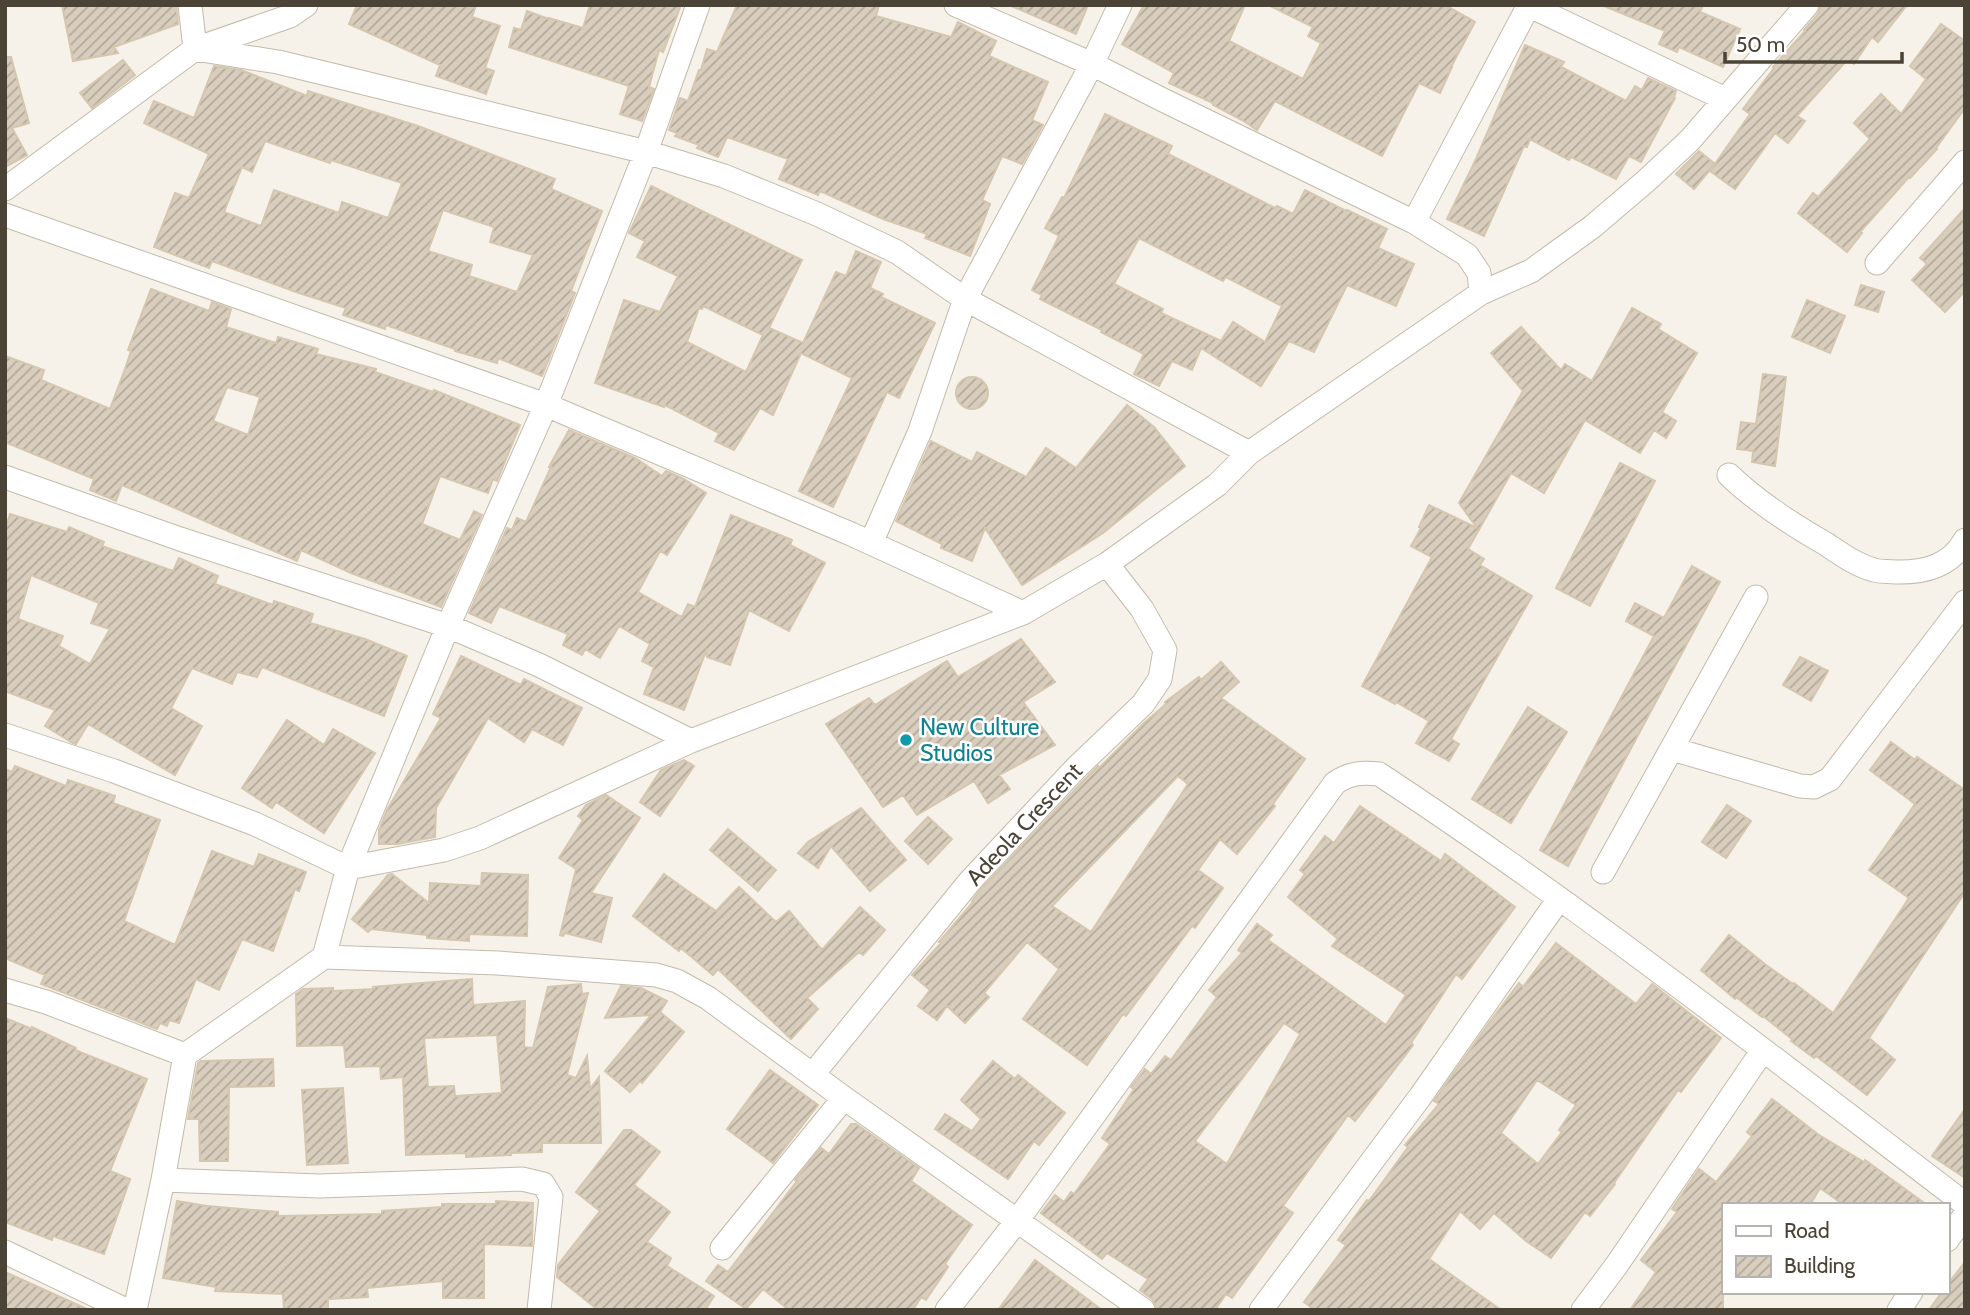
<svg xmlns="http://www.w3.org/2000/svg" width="1970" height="1315" font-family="Cabin,sans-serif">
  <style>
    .building { fill: url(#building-hatch); stroke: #d5c6af; stroke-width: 2; fill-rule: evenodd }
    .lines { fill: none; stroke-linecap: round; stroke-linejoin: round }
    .minor-casing { stroke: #c3baaa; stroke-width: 25 }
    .minor { stroke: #fff; stroke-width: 23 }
    .culture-dot { fill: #0f9aa8; stroke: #fff; stroke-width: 2.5 }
    .labels { text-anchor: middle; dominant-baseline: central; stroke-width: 5; stroke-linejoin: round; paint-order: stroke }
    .culture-label { font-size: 23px; fill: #0d838f; stroke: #fff; text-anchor: start }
    .street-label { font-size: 23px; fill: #4b4336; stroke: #fff }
  </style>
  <defs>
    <pattern id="building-hatch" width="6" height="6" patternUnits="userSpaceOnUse" patternTransform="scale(1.75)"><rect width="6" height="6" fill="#d9cebd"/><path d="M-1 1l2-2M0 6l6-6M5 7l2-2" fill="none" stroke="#b2a99a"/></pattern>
  </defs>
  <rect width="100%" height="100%" fill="#f6f2e9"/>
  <!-- building -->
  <path class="building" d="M62,5H176L178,24L114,47L118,53L73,61Z
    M357,5H476L472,17L500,26L485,68L494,71L486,94L436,76L440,65L349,24Z
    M590,5H681L663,52L659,50L649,87L654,89L642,121L620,114L629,86L509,47L514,28L521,30L527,11L549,19V18L583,28Z
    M737,5H879L876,16L951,37L958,22L996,41L989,56L1048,82L1032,120L1043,125L1022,164L1002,156L982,200L990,204L970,256L925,238L927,234L883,219L820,191L818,195L779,179L788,159L727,137L718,157L697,148L699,145L675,136L677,133L669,130L680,98L688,101L699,70H701L707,49L717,52Z
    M1009,5H1088L1076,34Z
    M1144,5H1245L1229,41L1303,79L1321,43L1308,36L1313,27L1268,5H1445L1475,22L1451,67H1452L1440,93L1419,83L1382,156L1275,101L1257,130L1242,120L1213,105V103L1169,83L1174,73L1122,44Z
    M1703,5L1700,12L1740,29L1723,67L1679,47L1677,52L1659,44L1665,31L1604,6Z
    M1821,5H1907L1878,42L1872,37L1854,64L1847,60L1797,116L1805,121L1788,143L1775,133L1735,189L1710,171L1750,114L1743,109L1774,68L1773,67L1805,31L1804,30L1818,14Z
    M1941,24L1965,41V108L1936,148L1937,149L1910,178L1909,177L1860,232L1862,233L1847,252L1798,213L1813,193L1818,197L1870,139L1854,123L1881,94L1901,114L1926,79L1910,66Z
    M1525,45L1564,62L1561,67L1626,101L1635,86L1642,90L1648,78L1676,91L1674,97L1675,98L1641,162L1629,156L1616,179L1571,157L1569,160L1530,139L1527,147L1524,146L1484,236L1447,219L1476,159Z
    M5,57H11L29,123L12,128L27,155L5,167Z
    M123,60L135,75L92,108L80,93Z
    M214,66L241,70L307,96L308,91L418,126L555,179L551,189L602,211L571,291L575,293L542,376L498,358L497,363L455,351V349L386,325L385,329L343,315L346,308L296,292L212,261L209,268L154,247L175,193L189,198L209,154L144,123L154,101L194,118ZM265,141L330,163L331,160L402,183L388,218L342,202L339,213L274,190L261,226L224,212L242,167L252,172ZM443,210L494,227L490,242L533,255L517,292L469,276L472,265L428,251Z
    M1105,114L1172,146L1168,154L1275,208L1277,206L1293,214L1305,190L1346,211L1347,210L1387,229L1378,248L1414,264L1396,306L1347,285L1314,352L1289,341L1261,386L1201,348L1192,370L1172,361L1159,386L1134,374L1144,354L1101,332L1102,330L1040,299L1042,295L1032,290L1059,236L1045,228L1062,197L1064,198ZM1139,238L1223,281L1226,277L1282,306L1265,342L1233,322L1221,341L1161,313L1163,309L1114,284Z
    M1699,151L1715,164L1694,189L1676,174Z
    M651,186L802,260L769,328L803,343L836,272L846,276L856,251L881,262L870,288L883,294L881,297L935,323L899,398L887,392L833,507L799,491L852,378L801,353L773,415L760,408L734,450L715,441L719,433L665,405L664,407L595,383L624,300L660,312L678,276L637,257L645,241L629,233ZM703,306L763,335L746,372L687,342L699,308L702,309Z
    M1965,208V291L1945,312L1912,280L1927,264L1920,258Z
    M1861,285L1884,292L1878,312L1855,305Z
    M151,289L209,311L212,302L231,309L226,327L276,343L278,337L318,349L316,354L376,369L375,372L433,392L434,390L520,425L497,481L493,479L488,493L440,476L422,524L460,540L474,511L482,515L441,607L351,573L301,550L297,561L122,485L116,501L90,490L94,479L5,442V356L44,370L41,380L110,409L125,369L131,351L128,350ZM227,387L260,397L248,435L213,421Z
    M1807,300L1845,316L1830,353L1792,337Z
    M1632,308L1661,324L1658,329L1697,353L1662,412L1676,421L1666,438L1654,430L1640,453L1585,420L1544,493L1511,473L1468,549L1484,559L1480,565L1532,596L1451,739L1459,744L1449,761L1416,743L1429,721L1396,702L1395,704L1362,686L1432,557L1411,546L1421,528L1419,527L1429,505L1477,528L1459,503L1523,391L1491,353L1521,327L1561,370L1565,364L1592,381Z
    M1763,374L1786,377L1775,466L1752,462L1753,451L1737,449L1741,422L1756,424Z
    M956 393a16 16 0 1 1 32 0a16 16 0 1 1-32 0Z
    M1127,405L1154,427L1185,466L1103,533L1022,585L985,528L972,561L941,548L942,544L896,521L931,441L972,462L977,452L1026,477L1046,448L1076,468Z
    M569,430L635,458L662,476L666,471L682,478L706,493L667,555L660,551L638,592L682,617L688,604L695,607L731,515L792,540L790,545L825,563L789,631L749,610L730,665L707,657L706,651L684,710L644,694L654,667L642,661L650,644L619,626L600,658L585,649L582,655L563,645L568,634L499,606L491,623L469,613L507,528L512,530L517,518L526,522L551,467H549Z
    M1620,463L1655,481L1590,606L1556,588Z
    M10,514L67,532L69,527L104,542L102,546L173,571L179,558L218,576L215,584L273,605L274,601L313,614L310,623L365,639L407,656L384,716L262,667L257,677L237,672L232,684L192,668L171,708L202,726L175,775L88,724L76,744L73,743L45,726L55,710L5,691V530ZM31,575L99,603L91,623L110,629L90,664L59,646L63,636L18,619Z
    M1692,566L1720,582L1568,866L1540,850L1654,636L1626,621L1635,603L1664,618Z
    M1021,639L1055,682L1023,702L1055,745L999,775L1010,789L988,803L974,781L917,815L903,795L883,807L826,724L869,698L875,705L947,661L958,677Z
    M461,656L521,685L524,679L582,708L563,745L532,729L524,742L488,718L436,808L435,837L397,844H379V830L387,810L441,718L433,714Z
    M1800,657L1828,671L1811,701L1783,685Z
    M1221,662L1239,682L1221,698L1305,759L1273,804L1275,806L1237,854L1220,839L1198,870L1223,888L1195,928L1192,926L1126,1016L1123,1014L1087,1065L1023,1019L1059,969L1027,942L984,993L989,997L965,1023L947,1006L937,1020L918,1006L930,990L912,975L941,943L939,942L973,902L972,901L982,888L1086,778L1098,766L1099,768L1144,723L1166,704L1165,702L1199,677L1201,680ZM1178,776L1188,784L1091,932L1052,906Z
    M1528,707L1567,732L1511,823L1472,799Z
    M287,720L324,745L333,729L375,753L324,833L276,802L272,808L242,788Z
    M1891,742L1915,760L1917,757L1965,790V892L1869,1038L1895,1060L1867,1095L1816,1056L1814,1058L1791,1041L1792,1039L1763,1016L1762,1017L1736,997L1735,999L1701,970L1729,935L1766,965L1793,984L1794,983L1833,1013L1909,898L1869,870L1915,804L1870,770Z
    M684,760L694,766L660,816L640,802L661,770Z
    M15,766L66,786L68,780L115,796L113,803L160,820L124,921L175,945L212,851L254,867L259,854L306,872L299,891L295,889L273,951L242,939L219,990L196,979L179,1023L169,1020L167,1026L160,1023L157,1029L41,984L45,975L5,958V769L12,772Z
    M606,795L640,818L591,893L612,898L601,942L565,933L563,936L560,935L576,869L559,858L583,820L578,816L586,805Z
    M1727,805L1751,821L1726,858L1702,842Z
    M1360,806L1441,861L1445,854L1515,907L1462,979L1456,974L1411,1043L1413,1045L1355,1121L1348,1115L1283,1206L1293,1213L1232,1298L1226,1294L1215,1310H1157L1155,1304L1152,1299L1140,1290L1148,1279L1107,1253L1102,1259L1041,1213L1055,1195L1064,1202L1071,1192L1074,1194L1110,1144L1102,1138L1134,1089L1131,1087L1145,1069L1151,1074L1165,1056L1171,1060L1217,997L1209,990L1242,953L1238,950L1257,924L1272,935L1268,940L1386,1025L1406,995L1332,946L1338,939L1288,897L1305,874L1300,870L1325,836L1334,843ZM1284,1023L1300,1034L1227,1164L1195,1141Z
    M861,808L906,860L870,891L831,846L818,868L798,853L808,842Z
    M928,817L952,839L928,864L905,841Z
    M728,829L776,870L758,891L710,850Z
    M482,873L528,875L527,936L469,934V941L427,938V935L371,929L368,932L352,919L388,875L392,874L429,903L430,883L481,886Z
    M664,874L716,911L739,887L776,922L789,911L822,950L860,907L885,930L863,955L859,952L807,998L818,1009L791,1039L718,969L713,975L681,948L679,951L633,916Z
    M1556,943L1636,1004L1652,984L1721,1038L1681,1092L1678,1090L1614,1183L1615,1184L1590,1216L1585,1212L1551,1258L1526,1241L1494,1213L1480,1229L1460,1211L1429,1259L1501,1310H1315L1304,1302L1346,1245L1338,1240L1367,1200L1369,1201L1408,1147L1405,1145L1439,1104L1434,1101L1489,1023L1519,983L1523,987ZM1537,1080L1576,1105L1559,1130L1562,1132L1538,1164L1501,1133Z
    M472,979L473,1005L525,1001L524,1047L533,1048L548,987L581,984L582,994L588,993L567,1075L576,1078L587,1056L590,1089L599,1077L601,1143H542V1152L511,1153V1155L466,1157V1153L406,1155L403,1077L381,1079L380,1066L346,1067L344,1045L297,1046L296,994L303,989L333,988V991L374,989L373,987ZM497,1035L502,1093L455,1096L454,1086L428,1087L424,1038Z
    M621,986L641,988L667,1001L660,1012L684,1032L642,1083L640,1081L630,1092L605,1071L651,1015L605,1018Z
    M5,1018L32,1029V1027L76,1048L75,1050L147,1079L110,1171L130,1179L104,1254L53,1236L52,1240L5,1222Z
    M273,1059L274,1086L229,1087L228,1161H200L199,1119H188L198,1063L201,1061Z
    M993,1061L1015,1079L1018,1075L1065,1113L1039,1145L1034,1141L1008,1179L935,1129L945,1114L972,1131L981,1119L961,1100Z
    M770,1070L818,1105L773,1163L727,1129Z
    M343,1088L348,1163L307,1165L302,1090Z
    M1772,1099L1819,1135L1864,1162L1865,1160L1927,1205H1844L1820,1188L1810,1205H1723V1310H1630L1656,1272L1641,1260L1677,1212L1672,1209L1699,1169L1716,1182L1752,1136L1747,1132Z
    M1965,1109V1178L1932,1156Z
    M851,1124H856L919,1168L911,1181L972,1225L945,1264L948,1267L926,1300L921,1297L913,1310H789L763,1289L746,1309L706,1281L718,1265L728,1272L797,1181L795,1180L821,1148L829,1154Z
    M624,1130H631L660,1152L634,1185L670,1212L647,1242L671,1258L667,1266L714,1296L705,1310H598L557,1277L558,1265L600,1211L576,1192Z
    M177,1201L207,1206L278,1212V1216L382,1214V1211L442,1207V1204H496V1201L533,1203L532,1246L484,1244V1298H443V1281L367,1288L368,1297L328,1299V1310H284L283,1294L215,1291L216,1287L163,1278Z
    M1035,1260L1102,1310H998Z
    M1965,1262V1310H1929L1942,1292H1947V1285Z
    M5,1272L89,1310H5Z"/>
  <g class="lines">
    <defs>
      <path id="minor" d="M190,5L195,49L278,62L348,79L646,152L724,176L817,214L897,252L965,299L1249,453
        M1528,5L1725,99
        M5,189L195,49L290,16L306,5
        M5,215L546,405L851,534L1023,613
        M1414,222L1529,5
        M1877,263L1965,162
        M1481,293L1531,271L1592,227L1646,181L1690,140L1807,5
        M1729,475C1758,503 1791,524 1826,544C1841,554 1856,565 1874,570C1880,572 1888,571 1895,572C1923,573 1950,567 1965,540
        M5,477L180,539L448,626L539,665L691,741
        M871,543L920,431L965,299L1092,64L1120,5
        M5,735L114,771L255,824L348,868L444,850L480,838L691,741L1023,613L1107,564L1217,485L1249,453L1481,293L1479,273L1467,255L1414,222L1163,100L1092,64L956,5
        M1672,749L1800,786L1814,787L1830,779L1965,602
        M1603,872L1756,597
        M324,957L498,963L656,975L677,981L708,998L844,1098L1143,1310
        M5,990L46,1002L185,1055
        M813,1074L970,881L1076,768L1143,704L1160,679L1165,650L1142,609L1107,564
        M163,1180L319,1186L522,1179L543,1184L551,1197L539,1310
        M1947,1240L1965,1215
        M722,1248L844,1098
        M5,1252L126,1310
        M135,1310L163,1180L185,1055L324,957L348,868L448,626L546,405L646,152L698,5
        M947,1310L1017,1221L1335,783C1350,773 1362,772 1379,774C1580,906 1773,1058 1965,1204
        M1261,1310L1420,1097L1559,899
        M1583,1310L1616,1266L1763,1050
        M1899,1310L1911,1292"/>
    </defs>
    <!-- minor casing -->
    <use href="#minor" class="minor-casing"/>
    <!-- minor -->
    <use href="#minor" class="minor"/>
  </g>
  <!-- markers -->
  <circle class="culture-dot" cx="906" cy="740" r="7"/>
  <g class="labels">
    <!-- culture labels -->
    <g class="culture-label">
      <text x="920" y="727">New Culture<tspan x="920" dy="26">Studios</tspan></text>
    </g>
    <!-- street labels -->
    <g class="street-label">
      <text transform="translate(1024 824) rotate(-47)">Adeola Crescent</text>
    </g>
  </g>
  <!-- border -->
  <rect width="1970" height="1315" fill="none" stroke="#4b4336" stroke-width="14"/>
  <!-- legend -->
  <rect x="1722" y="1203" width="228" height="91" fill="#ffffff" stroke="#b7b4af" stroke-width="2"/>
  <rect x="1736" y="1226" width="35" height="10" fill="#ffffff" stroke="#b7b4af" stroke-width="2"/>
  <text x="1784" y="1238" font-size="21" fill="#4b4336">Road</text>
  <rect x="1736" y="1256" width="35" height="21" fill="url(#building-hatch)" stroke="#b7b4af" stroke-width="2"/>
  <text x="1784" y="1273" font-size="21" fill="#4b4336">Building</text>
  <!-- scale -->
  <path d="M1725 52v10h177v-10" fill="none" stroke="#4b4336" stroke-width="3.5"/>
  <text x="1736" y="52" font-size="21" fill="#4b4336" stroke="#ffffff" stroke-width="5" paint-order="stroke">50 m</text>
</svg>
